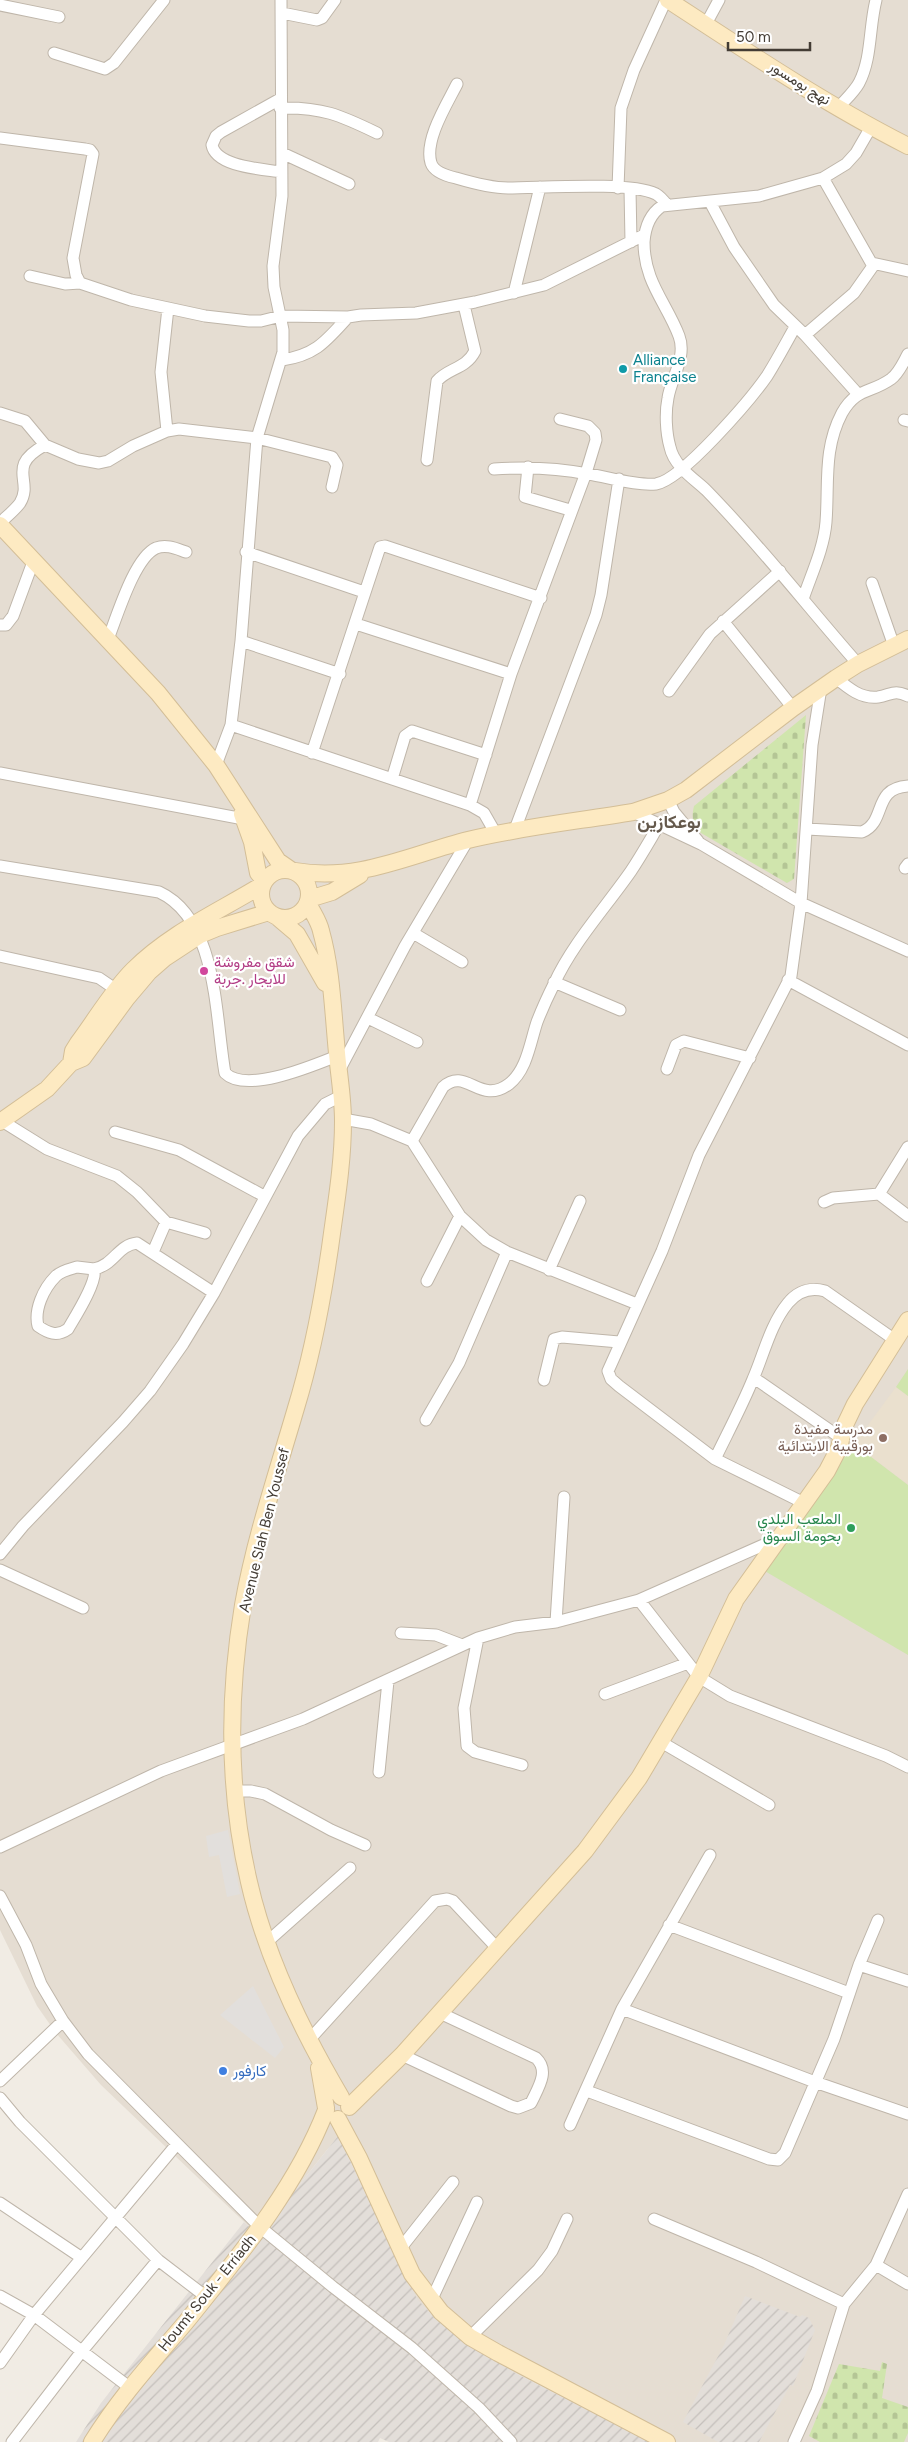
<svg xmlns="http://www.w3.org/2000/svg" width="908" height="2442" font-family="Figtree,Vazirmatn,sans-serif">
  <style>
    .residential { fill: #e5ddd2 }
    .industrial { fill: url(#industrial-furrows) }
    .education { fill: #eae0ce }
    .cemetery { fill: url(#cemetery-stones) }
    .green { fill: #d0e5ad }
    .parking { fill: #e2dfdc }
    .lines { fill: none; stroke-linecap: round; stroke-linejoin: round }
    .street-casing { stroke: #bfb6aa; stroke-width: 13 }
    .secondary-casing { stroke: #d3be97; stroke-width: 18 }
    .street { stroke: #fff; stroke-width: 11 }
    .secondary { stroke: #fdeac2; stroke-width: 16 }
    .culture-dot { fill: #0f9aa8; stroke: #fff; stroke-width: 2 }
    .hotel-dot { fill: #d1479c; stroke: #fff; stroke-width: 2 }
    .education-dot { fill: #8d6e63; stroke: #fff; stroke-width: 2 }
    .leisure-dot { fill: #2e9e5b; stroke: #fff; stroke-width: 2 }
    .shop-dot { fill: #3f7fe0; stroke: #fff; stroke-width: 2 }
    .labels { text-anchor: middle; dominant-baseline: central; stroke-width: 4.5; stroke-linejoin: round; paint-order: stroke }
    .street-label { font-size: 15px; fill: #433c34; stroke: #fff }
    .culture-label { font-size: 15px; fill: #0d838f; stroke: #fff; text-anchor: start }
    .hotel-label { font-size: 15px; fill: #b23c85; stroke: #fff; text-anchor: start }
    .education-label { font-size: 15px; fill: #785e54; stroke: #fff; text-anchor: end }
    .leisure-label { font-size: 15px; fill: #27864d; stroke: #fff; text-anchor: end }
    .shop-label { font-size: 15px; fill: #366cbe; stroke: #fff; text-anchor: start }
    .quarter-label { font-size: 18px; font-weight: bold; fill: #65594c; stroke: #fff }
  </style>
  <defs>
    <pattern id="industrial-furrows" width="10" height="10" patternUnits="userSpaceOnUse" patternTransform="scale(1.25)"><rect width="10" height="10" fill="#e3ded9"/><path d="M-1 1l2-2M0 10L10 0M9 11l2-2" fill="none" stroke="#c4bfbb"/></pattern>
    <pattern id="cemetery-stones" width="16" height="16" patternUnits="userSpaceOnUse" patternTransform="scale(1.25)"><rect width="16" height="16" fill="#d0e5ad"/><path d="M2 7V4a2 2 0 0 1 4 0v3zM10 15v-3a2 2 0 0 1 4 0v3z" fill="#b4c595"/></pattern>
  </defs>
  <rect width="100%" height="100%" fill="#f1ece4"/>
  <!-- residential -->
  <path class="residential" d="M0,0H908V2442H650L517,2374L473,2347L435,2318L417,2300L338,2136L259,2236L101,2085L56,2033L37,2006L0,1930Z"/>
  <!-- industrial -->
  <path class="industrial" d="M338,2136L417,2299L435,2318L473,2347L517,2374L650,2442H389L380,2438L378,2442H76L101,2403L244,2222L259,2236Z
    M745,2296L800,2317L802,2315L809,2318L815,2330L793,2386L790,2385L759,2442H718L683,2422L724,2345Z"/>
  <!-- education -->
  <path class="education" d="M896,1387L908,1396V1485L854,1444Z"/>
  <!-- cemetery -->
  <path class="cemetery" d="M806,715L794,879L787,883L701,833C693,824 691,818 694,806Z
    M882,2362L887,2364L882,2398L908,2407V2433L904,2442H820L809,2436L839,2364L880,2371Z"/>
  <!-- green -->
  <path class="green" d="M908,1369V1396L896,1387Z
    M854,1444L908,1485V1655L763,1570Z"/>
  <!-- parking -->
  <path class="parking" d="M228,1830L240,1894L227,1897L219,1855L209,1857L206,1836Z
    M253,1986L284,2047L275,2058L220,2015Z"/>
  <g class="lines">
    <defs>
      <path id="street" d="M0,5L59,17
        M282,13L317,20L322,18L335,0
        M706,24L719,0
        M54,53L105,69L114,63L164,0
        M457,84C447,104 424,140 431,163C434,172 447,176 456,178C473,183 491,188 508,188C542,188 628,181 656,194C661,197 664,201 667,205
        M280,99L221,132L216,136L212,145C216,167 263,169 281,172
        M839,107C845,100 854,92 859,83C872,58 869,27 876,0
        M280,108C322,107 340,115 377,133
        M0,138L85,149L90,150L93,154L73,258L76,275L80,283L131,300L205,316L249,321H261L281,316L348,317L361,315L416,313L475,302L544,285L644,235
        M282,153L349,184
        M618,188L621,108L634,70L666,0
        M630,189L631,242
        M710,202L734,247L774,305L805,335L857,393
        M872,263L908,271
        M30,276L65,284L80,283
        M514,293L540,187
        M805,335L854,293L873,266L823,178
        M282,360C316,355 326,341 348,317
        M0,413L25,421L45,445
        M904,420L908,421
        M167,431L161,372L168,308
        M427,460L437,381C448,368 466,369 475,351L464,305
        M528,467L525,497L570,510
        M494,469C525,467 557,468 588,474C608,477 637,486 656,484C682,480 751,399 767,376C777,360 786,343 795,327
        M0,523C6,517 15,510 20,503C34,480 5,467 45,445L78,459L99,463L108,461L133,446L167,431L179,429L257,438L332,457L337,465L332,487
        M246,552L364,592
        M872,583L894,646
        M803,599C811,575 824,548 826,522C829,484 823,449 842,413C857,387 870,394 891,379C899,373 903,363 908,354
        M723,621L793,708
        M356,624L511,674
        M0,625H6L13,616L33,562
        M108,639C117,617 134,558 156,548C167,544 177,549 186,552
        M241,641L340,674
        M858,664C807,606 760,545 706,490C693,478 674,466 670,447C666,433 665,413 668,398C671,378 687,357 679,336C666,302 644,282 644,242C645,228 650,214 662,206L759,196L823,178L846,164L856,153L871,127
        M836,678C848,688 861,699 878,697C891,695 894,689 908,696
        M669,691L710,634L780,571
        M231,725L470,805L484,813L496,834
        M312,753L380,547L385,546L541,598
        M216,765L231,725L241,641L257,438L283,352V330L274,287L273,266L282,196L281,0
        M0,773L249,820
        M392,779L405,736L412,731L486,755
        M668,800L674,812L698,841
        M470,805L511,674L586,473L596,440L595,433L588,426L560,419
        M633,812L701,844L801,903L908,951
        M807,829L862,832C887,822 872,788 908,786
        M514,832L596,615L601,595L619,479
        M0,866L159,892C218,919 215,1017 225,1073C246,1094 312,1066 337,1056
        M905,868L908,864
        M413,933L462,962
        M0,956L99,978L121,993
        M788,980L908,1045
        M554,982L620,1010
        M368,1018L417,1042
        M340,1069L405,946L468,840
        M667,1069L676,1045L684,1041L750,1058
        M343,1119L371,1124L412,1141L460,1216L486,1240L507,1252L637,1304
        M2,1121L47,1149L117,1176L137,1192L166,1222L205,1233
        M115,1132L179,1150L264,1196
        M412,1141L443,1087C466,1066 480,1106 509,1084C527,1070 530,1043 537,1022C542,1009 548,996 554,984C572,944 606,907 631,871C641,856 650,840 659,825
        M879,1194L908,1216
        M824,1202L833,1198L879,1194L908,1147
        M153,1252L166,1222
        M77,1267L94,1269C98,1281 75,1317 68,1329C57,1337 48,1333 38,1326C34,1310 43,1289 56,1276C61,1271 70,1269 77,1267Z
        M94,1269C114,1265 118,1245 137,1243L214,1293
        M549,1270L580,1201
        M427,1281L460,1216
        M754,1378L841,1438
        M544,1380L554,1339L562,1337L619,1342
        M426,1420L459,1363L507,1252
        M715,1459C728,1432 742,1406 753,1379C764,1354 770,1325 788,1303C798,1291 811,1287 825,1291L895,1340
        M804,1503L715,1459L619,1386L611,1379L608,1371L662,1251L699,1155L791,976L801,903L812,745L821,688
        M0,1554L23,1526L123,1422L150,1391L183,1344L214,1293L298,1136L325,1104L341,1096
        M0,1570L83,1608
        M639,1600L699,1677L730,1696L886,1756L908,1767
        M556,1622L564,1497
        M401,1633L436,1635L462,1645
        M478,1638L464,1708L467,1746L475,1752L522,1765
        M605,1694L688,1663
        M661,1742L769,1805
        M379,1772L388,1681
        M236,1791H251L265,1794L331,1830L365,1845
        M0,1847L161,1771L303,1719L478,1638L515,1627L556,1622L639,1600L779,1538
        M0,1896L26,1945L41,1984L63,2021L88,2054L260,2227L333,2287L412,2348L479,2408L511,2442
        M669,1925L849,1993
        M267,1942L350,1868
        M859,1965L908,1981
        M622,2009L815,2082L908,2114
        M310,2039L435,1901L447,1899L453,1901L497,1948
        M402,2055L511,2106L518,2108L531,2103C538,2088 550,2071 536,2058L440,2013
        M0,2081L63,2021
        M587,2091L769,2159L778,2160L785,2153L834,2039L859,1965L878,1920
        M0,2098L20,2122L158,2260
        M570,2125L622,2009L710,1855
        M0,2203L82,2258
        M654,2219L756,2262L844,2304
        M400,2249L453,2182
        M876,2265L908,2284
        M0,2296L34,2315L129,2387
        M431,2301L477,2202
        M470,2337L538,2270L552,2251L567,2219
        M0,2363L34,2315L177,2144
        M12,2442L82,2351L158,2260L205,2296
        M794,2442L817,2391L844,2304L876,2265L908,2194"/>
      <path id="secondary" d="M668,0C746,51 825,104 908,146
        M0,525L158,693L216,765L278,861L291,870
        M242,814L252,842L258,873L264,880
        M261 894a24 24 0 1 1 48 0a24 24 0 1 1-48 0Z
        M295,871C358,882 409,855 468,840C522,827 579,821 633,812L668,800L686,790L793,708L836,678L858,664L908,639
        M309,899L332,892L360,875
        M308,903C312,912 319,921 321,931C332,970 333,1013 337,1053C339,1076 343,1098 343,1121C343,1157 338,1191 333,1226C325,1287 314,1349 296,1408C277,1473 255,1538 243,1605C228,1696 228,1792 249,1882C266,1957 302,2031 341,2097
        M277,917L297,934L325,983
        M71,1063L73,1051L78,1043C96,1019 112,991 133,970C170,933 218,912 262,885
        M0,1122L47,1089L71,1063L83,1058L127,998L149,972L165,958L200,935L217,928L269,912
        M319,2068L326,2108
        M349,2107L402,2055L585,1851L639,1778L699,1677L736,1599L827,1471L839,1448L844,1427L855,1404L908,1320
        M338,2119L359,2158L412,2274L441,2312L470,2337L498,2353L667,2442
        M92,2442C119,2398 153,2361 186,2322C238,2257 296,2188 326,2110"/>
    </defs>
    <!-- street casing -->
    <use href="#street" class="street-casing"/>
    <!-- secondary casing -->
    <use href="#secondary" class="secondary-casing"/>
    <!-- street -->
    <use href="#street" class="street"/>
    <!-- secondary -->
    <use href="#secondary" class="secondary"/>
  </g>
  <!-- markers -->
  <circle class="culture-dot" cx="623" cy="369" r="5"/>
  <circle class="hotel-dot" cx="204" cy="971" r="5"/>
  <circle class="education-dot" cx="883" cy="1438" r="5"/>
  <circle class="leisure-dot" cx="851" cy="1528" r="5"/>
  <circle class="shop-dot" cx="223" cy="2071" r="5"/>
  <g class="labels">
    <!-- street labels -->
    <g class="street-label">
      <text transform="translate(800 83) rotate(32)">نهج بومسور</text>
      <text transform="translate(264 1530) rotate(-76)">Avenue Slah Ben Youssef</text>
      <text transform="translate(207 2293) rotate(-51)">Houmt Souk - Erriadh</text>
    </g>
    <!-- culture labels -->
    <g class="culture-label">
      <text x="633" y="360">Alliance<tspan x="633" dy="17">Française</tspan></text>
    </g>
    <!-- hotel labels -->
    <g class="hotel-label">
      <text x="214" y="962">شقق مفروشة<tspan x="214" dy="17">للايجار .جربة</tspan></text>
    </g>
    <!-- education labels -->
    <g class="education-label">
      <text x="873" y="1429">مدرسة مفيدة<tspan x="873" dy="17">بورقيبة الابتدائية</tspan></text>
    </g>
    <!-- leisure labels -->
    <g class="leisure-label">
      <text x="841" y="1519">الملعب البلدي<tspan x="841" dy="17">بحومة السوق</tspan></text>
    </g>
    <!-- shop labels -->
    <g class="shop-label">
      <text x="233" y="2071">كارفور</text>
    </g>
    <!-- quarter labels -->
    <g class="quarter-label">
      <text x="669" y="822">بوعكازين</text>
    </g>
  </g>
  <!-- scale -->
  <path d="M728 42v8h82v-8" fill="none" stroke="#433c34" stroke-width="2.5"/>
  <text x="736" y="42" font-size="15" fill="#433c34" stroke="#ffffff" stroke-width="4" paint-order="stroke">50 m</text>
</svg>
